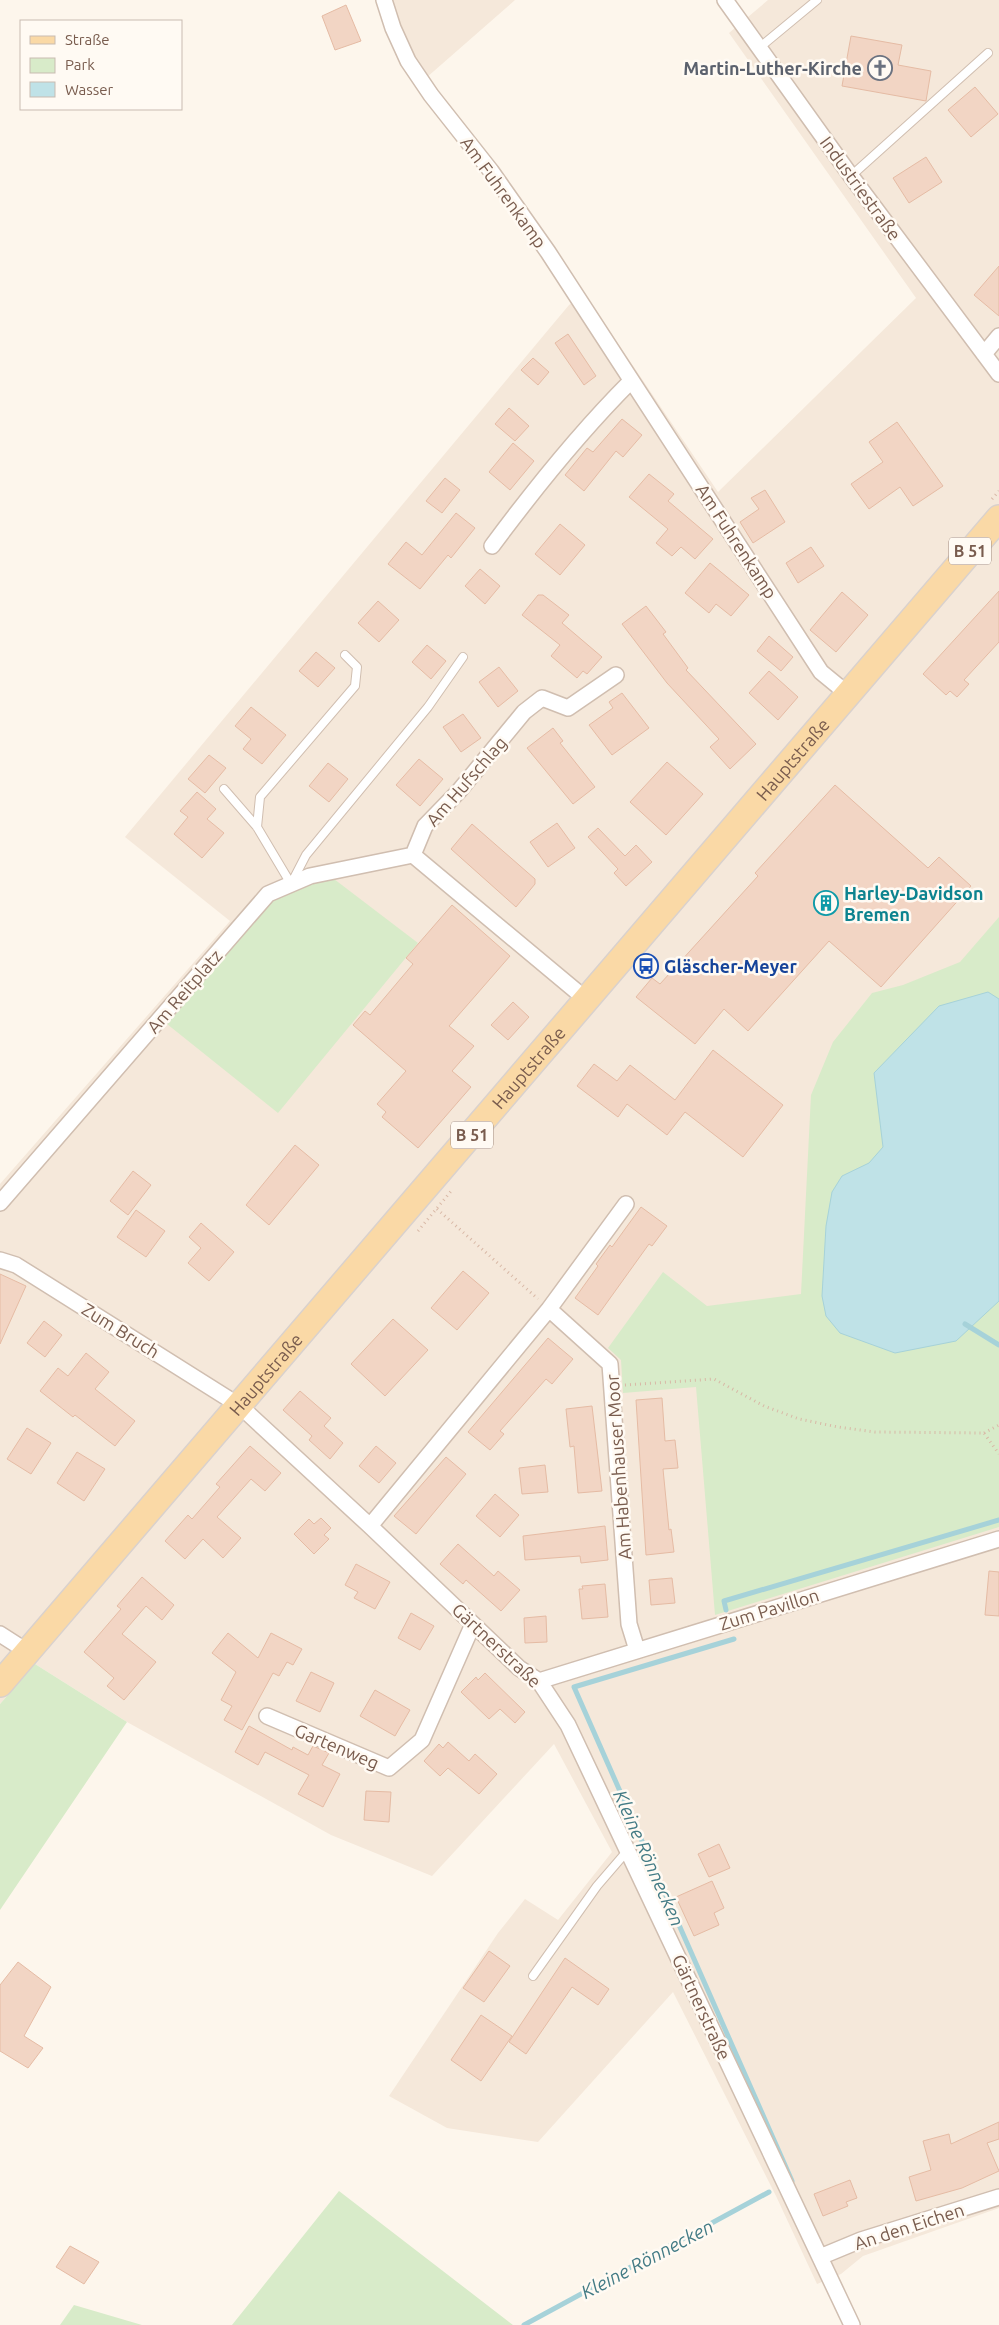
<svg xmlns="http://www.w3.org/2000/svg" width="999" height="2325" font-family="Ubuntu,sans-serif">
  <style>
    .residential { fill: #f5e8da }
    .green { fill: #d8ebc9 }
    .water { fill: #bfe2e7; stroke: #a6d2d9 }
    .lines { fill: none; stroke-linecap: round; stroke-linejoin: round }
    .stream { stroke: #a6d2d9; stroke-width: 5 }
    .building { fill: #f2d5c4; stroke: #e5bba4 }
    .service-casing { stroke: #d0beb0; stroke-width: 10 }
    .minor-casing { stroke: #d0beb0; stroke-width: 18 }
    .primary-casing { stroke: #d9d1cd; stroke-width: 28 }
    .path { stroke: #d8b8a6; stroke-width: 3; stroke-dasharray: 1 4; stroke-linecap: butt }
    .service { stroke: #fff; stroke-width: 8 }
    .minor { stroke: #fff; stroke-width: 15 }
    .primary { stroke: #fad9a6; stroke-width: 25 }
    .labels { text-anchor: middle; dominant-baseline: central; stroke-width: 5; stroke-linejoin: round; paint-order: stroke }
    .shield { fill: #fffaf3; stroke: #a18b80; stroke-width: 1 }
    .shield-label { font-size: 16px; font-weight: bold; fill: #795c4e }
    .worship-label { font-size: 18px; font-weight: bold; fill: #5b616d; stroke: #fffaf3; text-anchor: end }
    .street-label { font-size: 18px; fill: #795c4e; stroke: #fffaf3 }
    .culture-label { font-size: 18px; font-weight: bold; fill: #0d838f; stroke: #fffaf3; text-anchor: start }
    .transit-label { font-size: 18px; font-weight: bold; fill: #164399; stroke: #fffaf3; text-anchor: start }
    .water-label { font-size: 19px; font-style: italic; fill: #437b85; stroke: #fffaf3 }
  </style>
  <rect width="100%" height="100%" fill="#fdf6ec"/>
  <!-- residential -->
  <path class="residential" d="M377,0H515L418,85L394,44Z
    M768,0H999V2208L863,2256L841,2274L817,2284L776,2196L673,1992L538,2142L447,2128L389,2096L498,1933L525,1899L558,1920L612,1852L554,1744L432,1876L331,1835L127,1722L35,1664L0,1704V1184L230,921L125,837L569,305L584,293L718,492L916,298L729,33Z"/>
  <!-- green -->
  <path class="green" d="M334,879L418,943L278,1113L167,1024L275,896L305,884Z
    M999,917V1527L715,1615L696,1387L623,1393L621,1360L608,1348L663,1272L707,1306L801,1294L811,1095L833,1042L872,993L903,985L960,962Z
    M35,1664L127,1722L0,1910V1704Z
    M339,2191L513,2325H232Z
    M74,2305L142,2325H60Z"/>
  <!-- water -->
  <path class="water" d="M988,992L999,999V1301L956,1341L895,1353L840,1333L826,1316L822,1296L826,1226L832,1192L842,1176L869,1163L883,1147L874,1073L939,1006Z"/>
  <g class="lines">
    <!-- stream -->
    <path class="stream" d="M965,1324L999,1345
      M726,1610L724,1601L999,1520
      M734,1639L574,1687L792,2181
      M524,2325L769,2192"/>
  </g>
  <!-- building -->
  <path class="building" d="M346,5L361,41L335,50L322,16Z
    M851,36L902,45L898,65L931,71L926,101L842,86Z
    M975,87L998,114L971,137L948,110Z
    M926,157L942,182L909,203L893,178Z
    M999,266V316L974,295Z
    M568,334L596,376L584,385L555,343Z
    M533,358L549,372L538,385L521,370Z
    M509,408L529,426L515,441L495,424Z
    M622,419L642,435L623,457L616,451L584,491L565,475L587,448L593,452Z
    M897,422L943,486L913,506L900,487L869,509L851,484L883,462L869,442Z
    M513,443L534,461L510,490L489,472Z
    M649,474L674,494L668,501L713,539L695,559L681,547L672,556L656,543L668,529L629,497Z
    M445,478L460,490L442,513L426,501Z
    M765,490L785,522L753,543L740,522L759,509L751,498Z
    M456,513L475,528L451,558L448,555L420,589L388,564L406,542L422,555Z
    M560,524L585,545L560,575L535,554Z
    M811,547L824,566L798,583L786,563Z
    M710,563L749,595L731,616L716,604L709,613L685,593Z
    M480,569L500,586L485,604L465,586Z
    M999,591V642L964,680L969,684L957,697L950,691L946,695L923,674Z
    M842,592L868,615L836,652L810,630Z
    M538,595H543L569,615L562,623L602,657L587,674L583,671L577,678L551,656L560,645L522,615Z
    M378,601L399,620L379,642L358,623Z
    M646,606L666,632L663,634L688,668L686,670L756,744L730,769L710,747L719,739L667,683L622,624Z
    M769,636L793,657L781,671L757,651Z
    M427,645L446,661L431,679L412,662Z
    M316,652L335,668L318,687L299,671Z
    M499,667L518,691L498,707L479,682Z
    M769,671L798,697L778,720L749,693Z
    M622,693L649,728L612,755L589,725L613,708L609,702Z
    M251,707L286,735L262,764L243,749L251,739L235,726Z
    M463,714L481,738L461,752L443,727Z
    M553,728L563,741L560,743L595,787L573,804L527,748Z
    M209,755L226,768L205,793L188,779Z
    M419,759L443,779L420,806L396,785Z
    M667,762L703,794L666,835L630,802Z
    M328,763L348,779L329,802L309,786Z
    M835,785L928,868L939,857L971,886L881,987L829,941L748,1031L724,1009L695,1044L636,997L652,978L660,984L758,876L755,873Z
    M197,792L216,809L207,819L224,833L202,858L174,834L188,817L180,811Z
    M557,823L575,848L548,867L530,842Z
    M472,824L535,879V884L516,907L451,849Z
    M598,828L625,856L636,845L652,862L626,886L614,873L618,869L588,837Z
    M452,905L510,956L449,1026L474,1046L452,1071L471,1087L418,1148L382,1117L386,1112L377,1104L406,1071L353,1025L365,1011L370,1015L413,964L406,958Z
    M513,1002L529,1017L508,1040L491,1025Z
    M713,1050L783,1105L743,1157L685,1112L667,1135L627,1104L618,1117L577,1086L594,1064L617,1081L630,1065L675,1100Z
    M295,1145L319,1165L269,1225L246,1205Z
    M133,1171L151,1185L128,1215L110,1201Z
    M641,1207L667,1226L652,1246L649,1244L598,1315L575,1298L598,1266L596,1264L610,1245L612,1247Z
    M136,1210L165,1231L146,1257L117,1237Z
    M201,1223L234,1252L209,1281L188,1263L201,1248L189,1237Z
    M463,1271L489,1293L457,1330L431,1308Z
    M0,1274L26,1286L0,1344Z
    M393,1319L428,1350L385,1396L351,1364Z
    M44,1321L62,1335L45,1357L27,1343Z
    M548,1338L573,1359L552,1384L546,1379L500,1431L504,1434L490,1450L468,1432Z
    M86,1353L109,1372L95,1389L135,1421L115,1446L75,1415L73,1417L40,1391L58,1368L68,1376Z
    M300,1391L331,1418L324,1426L343,1443L330,1459L309,1440L312,1436L283,1410Z
    M662,1398L665,1441L675,1440L678,1468L663,1469L669,1530L671,1529L674,1552L646,1555L636,1400Z
    M592,1406L602,1491L578,1493L574,1446L570,1447L566,1409Z
    M27,1428L51,1443L31,1474L7,1459Z
    M250,1446L281,1473L265,1491L251,1479L217,1517L241,1538L223,1558L203,1539L185,1559L165,1541L188,1515L192,1519L220,1487L216,1484Z
    M376,1446L396,1463L379,1483L359,1466Z
    M77,1452L105,1469L84,1501L57,1483Z
    M446,1457L466,1474L416,1534L394,1516Z
    M545,1465L548,1492L522,1494L519,1468Z
    M495,1494L519,1515L500,1537L476,1516Z
    M321,1518L331,1528L324,1535L329,1539L314,1554L294,1534L309,1519L314,1524Z
    M605,1526L608,1560L581,1563L580,1556L525,1560L523,1536Z
    M458,1544L494,1576L498,1571L520,1590L501,1611L466,1580L463,1584L440,1564Z
    M356,1564L390,1582L375,1609L354,1598L358,1592L345,1585Z
    M989,1571L999,1572V1616L985,1615Z
    M142,1577L174,1605L162,1620L146,1606L122,1634L156,1662L124,1700L107,1686L114,1678L84,1652L121,1609L117,1606Z
    M672,1578L675,1603L651,1605L649,1580Z
    M605,1584L608,1617L582,1619L579,1589H583L582,1586Z
    M411,1613L434,1626L420,1650L398,1638Z
    M546,1616L547,1642L525,1643L524,1618Z
    M228,1633L258,1658L271,1633L302,1649L293,1665L287,1662L279,1676L273,1673L242,1730L224,1720L232,1706L221,1700L236,1672L212,1653Z
    M311,1672L334,1683L320,1712L296,1701Z
    M485,1673L525,1712L515,1723L500,1709L489,1719L461,1692L476,1677L478,1680Z
    M375,1690L410,1710L395,1736L360,1716Z
    M249,1726L292,1750L293,1747L308,1755L313,1746L329,1753L322,1765L340,1774L323,1807L298,1794L309,1775L265,1752L258,1765L235,1752Z
    M448,1742L469,1761L475,1754L497,1774L479,1794L448,1768L440,1776L424,1761L439,1744L443,1748Z
    M366,1791L391,1792L389,1822L364,1820Z
    M719,1844L730,1868L709,1877L698,1854Z
    M712,1881L724,1908L714,1913L719,1925L694,1936L676,1897Z
    M489,1951L510,1966L484,2002L463,1988Z
    M565,1958L609,1989L598,2005L572,1987L526,2054L509,2042Z
    M18,1962L51,1987L24,2036L43,2048L28,2068L0,2051V1985Z
    M481,2015L512,2036L481,2081L451,2060Z
    M999,2122V2139L987,2143L999,2171L962,2188L916,2201L909,2177L931,2170L923,2141L949,2134L951,2144Z
    M850,2180L857,2198L846,2202L848,2206L823,2216L814,2194Z
    M70,2246L99,2262L84,2284L56,2267Z"/>
  <g class="lines">
    <defs>
      <path id="service" d="M759,48L817,0
        M851,176L988,53
        M224,789L257,827L291,884
        M257,827L260,797L355,686L357,667L345,655
        M292,882L306,855L428,707L463,657
        M533,1976L597,1886L628,1850"/>
      <path id="minor" d="M384,0L393,28L408,61L431,95L491,171L548,252L821,672L849,695
        M725,0L851,176L999,374
        M984,354L999,336
        M492,546C535,488 580,432 631,381
        M413,855L425,826L459,791L524,712L542,698L568,708L616,675
        M413,855L588,1001
        M0,1203L268,894L310,876L413,855
        M0,1260L16,1265L240,1406L370,1526L519,1668L539,1681L568,1725L852,2325
        M549,1309L610,1364L629,1624L637,1650
        M370,1526L549,1309L626,1204
        M0,1634L28,1652
        M539,1681L999,1539
        M267,1716L389,1768L422,1740L473,1624
        M820,2257L861,2240L999,2197"/>
      <g id="primary">
        <path id="s1" d="M0,1684L999,518"/>
      </g>
    </defs>
    <!-- service casing -->
    <use href="#service" class="service-casing"/>
    <!-- minor casing -->
    <use href="#minor" class="minor-casing"/>
    <!-- primary casing -->
    <use href="#primary" class="primary-casing"/>
    <!-- path -->
    <path class="path" d="M992,499L999,491
      M437,1209L538,1299
      M418,1231L452,1190
      M625,1385L714,1379L764,1406L799,1419L838,1427L875,1432L984,1433L999,1454
      M984,1433L999,1425"/>
    <!-- service -->
    <use href="#service" class="service"/>
    <!-- minor -->
    <use href="#minor" class="minor"/>
    <!-- primary -->
    <use href="#primary" class="primary"/>
  </g>
  <!-- icons -->
  <defs>
    <symbol id="church-ring" viewBox="-11 -11 22 22"><circle r="9.5" fill="#fffaf3" stroke="#6b7280" stroke-width="1.5"/><path d="M-1.2-6h2.4v3.5h3.3v2.4h-3.3V6h-2.4V-.1h-3.3v-2.4h3.3Z" fill="#6b7280"/></symbol>
    <symbol id="building-ring" viewBox="-11 -11 22 22"><circle r="9.5" fill="#fffaf3" stroke="#0f9aa8" stroke-width="1.5"/><path d="M-4-6H4V6H1V3H-1V6H-4ZM-2.5-4.3h1.7v1.8h-1.7ZM.8-4.3h1.7v1.8H.8ZM-2.5-1h1.7V.8h-1.7ZM.8-1h1.7V.8H.8Z" fill="#0f9aa8"/></symbol>
    <symbol id="bus-ring" viewBox="-11 -11 22 22"><circle r="9.5" fill="#fffaf3" stroke="#1a4fb4" stroke-width="1.5"/><path d="M-5-6H5V4H4V6H2V4H-2V6H-4V4H-5ZM-3.5-4V0h7V-4ZM-3.5 1.2v1.5H-2V1.2ZM2 1.2v1.5H3.5V1.2Z" fill="#1a4fb4"/></symbol>
  </defs>
  <g fill-rule="evenodd">
    <use href="#church-ring" x="866" y="54" width="28" height="28"/>
    <use href="#building-ring" x="812" y="889" width="28" height="28"/>
    <use href="#bus-ring" x="632" y="952" width="28" height="28"/>
  </g>
  <g class="labels">
    <!-- shield labels -->
    <g class="shield">
      <rect x="949" y="537.5" width="42" height="27" rx="4"/>
      <rect x="451" y="1121.5" width="42" height="27" rx="4"/>
    </g>
    <g class="shield-label">
      <text x="970" y="551">B 51</text>
      <text x="472" y="1135">B 51</text>
    </g>
    <!-- worship labels -->
    <g class="worship-label">
      <text x="862" y="68">Martin-Luther-Kirche</text>
    </g>
    <!-- street labels -->
    <g class="street-label">
      <text transform="translate(861 188) rotate(54)">Industriestraße</text>
      <text transform="translate(504 192) rotate(54)">Am Fuhrenkamp</text>
      <text transform="translate(737 541) rotate(57)">Am Fuhrenkamp</text>
      <text stroke="none"><textPath href="#s1" startOffset="1218">Hauptstraße</textPath></text>
      <text transform="translate(466 781) rotate(-49)">Am Hufschlag</text>
      <text transform="translate(184 991) rotate(-49)">Am Reitplatz</text>
      <text stroke="none"><textPath href="#s1" startOffset="812">Hauptstraße</textPath></text>
      <text transform="translate(121 1330) rotate(32)">Zum Bruch</text>
      <text stroke="none"><textPath href="#s1" startOffset="408">Hauptstraße</textPath></text>
      <text transform="translate(618 1467) rotate(-94)">Am Habenhauser Moor</text>
      <text transform="translate(769 1609) rotate(-17)">Zum Pavillon</text>
      <text transform="translate(497 1645) rotate(43)">Gärtnerstraße</text>
      <text transform="translate(337 1746) rotate(23)">Gartenweg</text>
      <text transform="translate(702 2007) rotate(65)">Gärtnerstraße</text>
      <text transform="translate(909 2226) rotate(-18)">An den Eichen</text>
    </g>
    <!-- culture labels -->
    <g class="culture-label">
      <text x="844" y="893">Harley-Davidson<tspan x="844" dy="21">Bremen</tspan></text>
    </g>
    <!-- transit labels -->
    <g class="transit-label">
      <text x="664" y="966">Gläscher-Meyer</text>
    </g>
    <!-- water labels -->
    <g class="water-label">
      <text transform="translate(649 1858) rotate(66)">Kleine Rönnecken</text>
      <text transform="translate(647 2259) rotate(-28)">Kleine Rönnecken</text>
    </g>
  </g>
  <!-- legend -->
  <rect x="20" y="20" width="162" height="90" fill="#fffaf3" stroke="#c9bbb1"/>
  <rect x="30" y="36" width="25" height="8" fill="#fad9a6" stroke="#c9bbb1"/>
  <text x="65" y="45" font-size="15" fill="#795c4e">Straße</text>
  <rect x="30" y="58" width="25" height="15" fill="#d8ebc9" stroke="#c9bbb1"/>
  <text x="65" y="70" font-size="15" fill="#795c4e">Park</text>
  <rect x="30" y="82" width="25" height="15" fill="#bfe2e7" stroke="#c9bbb1"/>
  <text x="65" y="95" font-size="15" fill="#795c4e">Wasser</text>
</svg>
